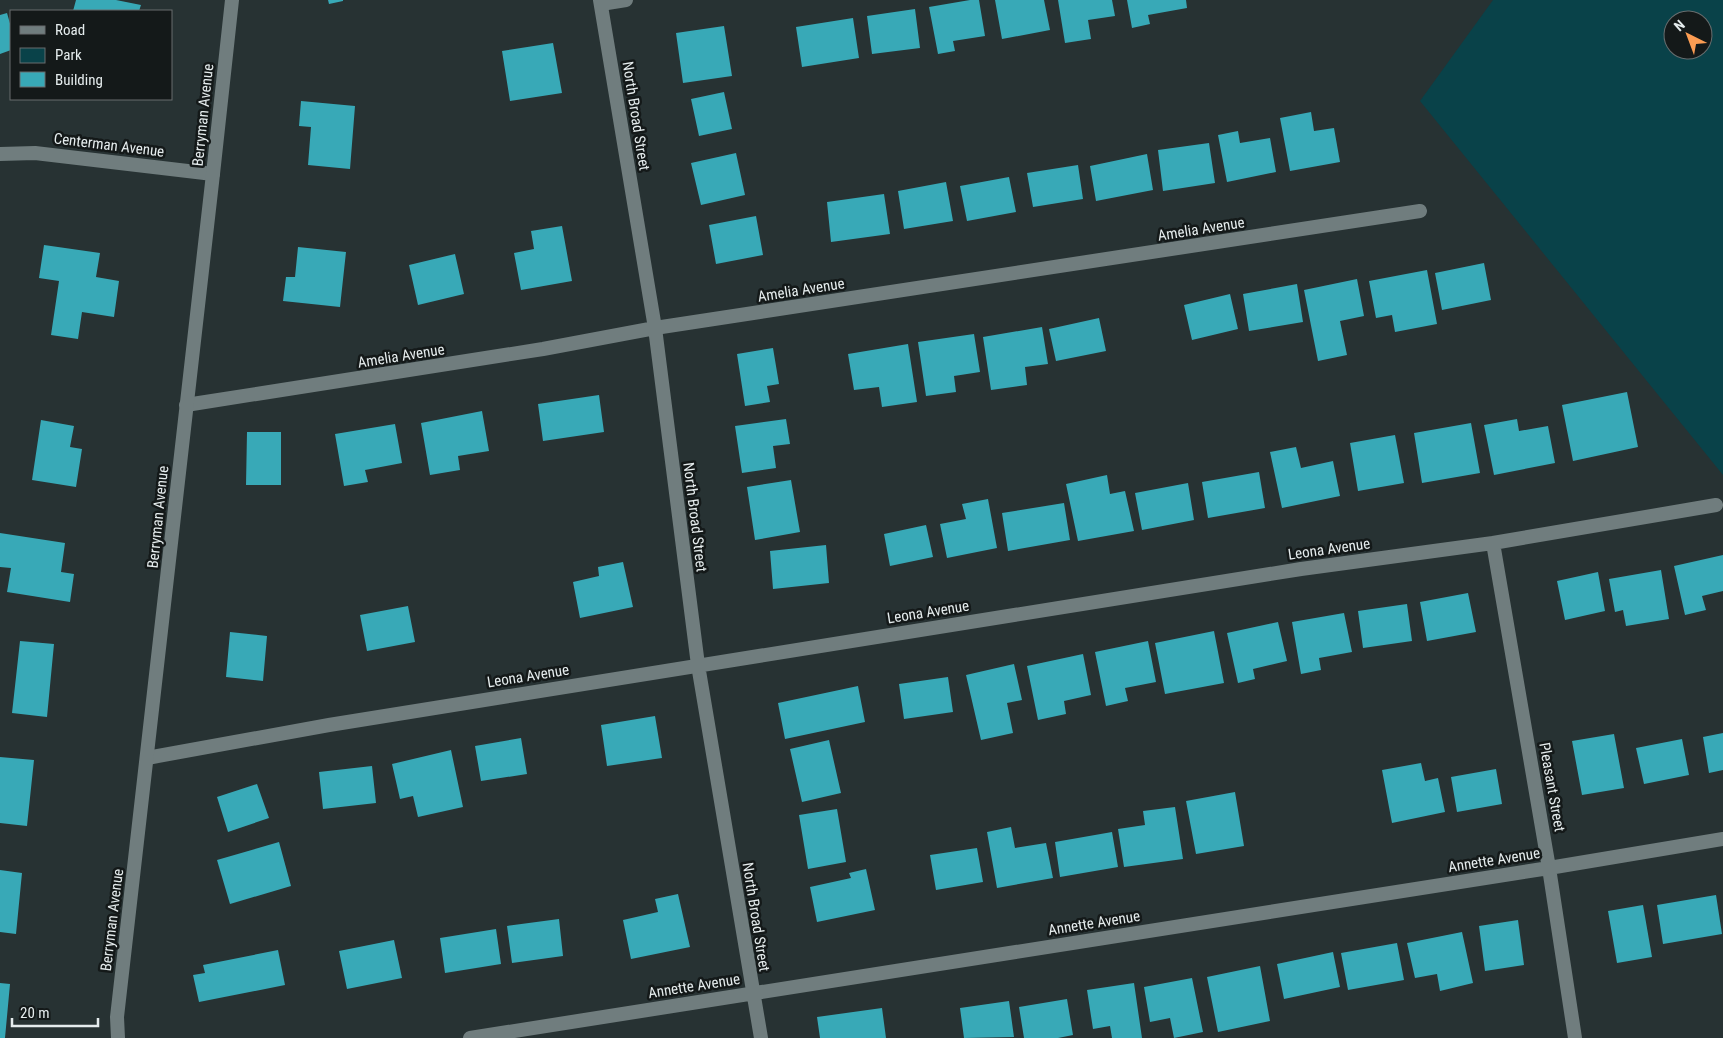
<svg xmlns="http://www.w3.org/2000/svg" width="1723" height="1038" font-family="'Roboto Condensed',sans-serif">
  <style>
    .green { fill: #094249; fill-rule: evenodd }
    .building { fill: #38a9b7 }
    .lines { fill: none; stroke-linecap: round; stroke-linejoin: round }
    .minor { stroke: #707d7e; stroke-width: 14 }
    .tertiary { stroke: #707d7e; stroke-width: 14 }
    .labels { text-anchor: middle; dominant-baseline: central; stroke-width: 5; stroke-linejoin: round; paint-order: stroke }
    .street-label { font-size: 15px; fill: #e5eced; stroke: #141919 }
  </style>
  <rect width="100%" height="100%" fill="#273233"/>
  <!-- green -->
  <path class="green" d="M1493,0H1723V475L1420,101ZM1673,20H1703V50H1673Z"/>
  <!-- building -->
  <path class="building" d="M76,0H116L141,5L139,11H73Z
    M328,0H343V1L329,4Z
    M970,0H979L985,36L953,41L955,51L938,54L929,7Z
    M995,0H1044L1050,30L1002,39Z
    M1058,0H1112L1115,16L1088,20L1091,39L1065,43Z
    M1127,0H1186L1187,8L1148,15L1150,24L1132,28Z
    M915,9L920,48L872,54L867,16Z
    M7,13L11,27V50L0,54V15Z
    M853,18L859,58L802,67L796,27Z
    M724,26L732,76L683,83L676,33Z
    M553,43L562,93L510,101L502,51Z
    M724,92L732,129L699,136L691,99Z
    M301,101L355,106L350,169L308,165L311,127L299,126Z
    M1311,112L1314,131L1334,128L1340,162L1290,171L1280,118Z
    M1238,131L1240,143L1270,138L1276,172L1227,182L1218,135Z
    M1209,143L1215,183L1163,191L1158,150Z
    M736,153L745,195L701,205L691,163Z
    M1147,154L1153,190L1096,201L1090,166Z
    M1078,165L1083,199L1033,207L1027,173Z
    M1009,177L1016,212L967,221L960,186Z
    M946,182L953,221L904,229L898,191Z
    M884,194L890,234L831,242L827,202Z
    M756,216L763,255L716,264L709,225Z
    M562,226L572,281L521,290L514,253L534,249L531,231Z
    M44,245L100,253L96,277L119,281L114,317L82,312L78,339L51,335L59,281L39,278Z
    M298,247L346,252L340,307L283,301L286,277H295Z
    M455,254L464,294L418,305L409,265Z
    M1484,263L1491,300L1442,310L1435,273Z
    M1427,270L1437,324L1395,332L1392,315L1376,318L1369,281Z
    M1357,279L1364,316L1340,321L1347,355L1318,361L1304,290Z
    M1297,284L1303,322L1249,331L1243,294Z
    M1230,294L1238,329L1192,340L1184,305Z
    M1099,318L1106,351L1056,361L1049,329Z
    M1042,327L1048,364L1025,367L1027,385L991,390L983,337Z
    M974,334L980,372L954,376L956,392L926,396L918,342Z
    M908,344L917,402L882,407L879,387L854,390L848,354Z
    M773,348L779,384L767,386L770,402L745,406L737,354Z
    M1627,392L1638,447L1573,461L1562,405Z
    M599,395L604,432L543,441L538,404Z
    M482,411L489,451L458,456L460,470L430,475L421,423Z
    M786,419L790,444L773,446L776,468L742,473L735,426Z
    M1517,419L1519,431L1548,426L1555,463L1494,475L1484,425Z
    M41,420L74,426L70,447L82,449L76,487L32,480Z
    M1471,423L1480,473L1422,483L1414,433Z
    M395,424L402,463L365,470L368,482L344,486L335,434Z
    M247,432H281V485H246Z
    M1395,435L1404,483L1358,491L1350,443Z
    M1296,447L1301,468L1333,461L1340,496L1282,508L1270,452Z
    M1259,472L1265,508L1208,518L1202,482Z
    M1107,475L1110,494L1125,491L1134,531L1078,541L1066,484Z
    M791,480L800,532L755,540L747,487Z
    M1188,483L1194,520L1142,530L1135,493Z
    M988,499L997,548L947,558L940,524L966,519L962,504Z
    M1064,503L1070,540L1008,551L1002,513Z
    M926,525L933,557L890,566L884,534Z
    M0,533L65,543L61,572L74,574L70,602L7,592L11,568L0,567Z
    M826,545L829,583L773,589L770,551Z
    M1723,555V591L1702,596L1706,610L1685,615L1674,566Z
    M623,562L633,607L580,618L573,582L599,576L598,567Z
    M1661,570L1669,619L1626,626L1623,610L1615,612L1609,579Z
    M1598,572L1605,611L1565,620L1557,581Z
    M1468,593L1476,632L1427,641L1420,602Z
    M1407,604L1412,641L1363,648L1358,611Z
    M408,606L415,642L367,651L360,615Z
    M1344,613L1352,652L1319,658L1321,670L1301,674L1292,622Z
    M1278,622L1287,661L1253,669L1255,679L1238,683L1227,633Z
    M1214,631L1224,683L1165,694L1155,643Z
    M230,632L267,636L263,681L226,677Z
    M20,641L54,644L47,717L12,713Z
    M1148,641L1156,682L1125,688L1128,701L1106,706L1095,652Z
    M1083,654L1091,695L1064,701L1066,714L1038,720L1027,666Z
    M1014,664L1022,700L1007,703L1013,733L981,740L966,675Z
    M948,677L953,712L904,719L899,684Z
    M858,686L865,722L785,739L778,703Z
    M655,716L662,758L607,766L601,725Z
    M1723,733V770L1709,773L1703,737Z
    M1614,734L1624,788L1582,795L1572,741Z
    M521,738L527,774L481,781L475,746Z
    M1682,739L1689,775L1644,784L1636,748Z
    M829,740L841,793L802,802L790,749Z
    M451,750L463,807L418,817L413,796L400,799L392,764Z
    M0,757L34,760L27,826L0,823Z
    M1421,763L1425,781L1438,778L1445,812L1392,823L1382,770Z
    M372,766L376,803L323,809L319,772Z
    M1496,769L1502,804L1457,812L1451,777Z
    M257,784L269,818L228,832L217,797Z
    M1235,792L1244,846L1196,854L1186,801Z
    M1175,807L1183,859L1124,867L1118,829L1145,825L1143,811Z
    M837,809L846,862L808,869L799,815Z
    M1011,827L1015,848L1046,843L1053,878L997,888L987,832Z
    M1112,832L1118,867L1060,877L1055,842Z
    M279,842L291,886L230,904L217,860Z
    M977,848L983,882L936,890L930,855Z
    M866,869L875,910L817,922L810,887L851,878L849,873Z
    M0,870L22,873L16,934L0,932Z
    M678,894L690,947L631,959L623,920L658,912L655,899Z
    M1716,895L1722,934L1663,944L1657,905Z
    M1643,905L1652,957L1617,963L1608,911Z
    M559,919L563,956L512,963L507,926Z
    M1518,920L1524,965L1485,971L1479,926Z
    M496,929L501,964L445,973L440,938Z
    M1462,932L1473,983L1440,991L1437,974L1415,978L1407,943Z
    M394,940L402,978L347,989L339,951Z
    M1397,943L1404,980L1348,990L1341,953Z
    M278,950L285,985L199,1002L193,975L205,973L203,965Z
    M1333,952L1340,987L1284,999L1277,964Z
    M1260,966L1270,1021L1218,1032L1207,977Z
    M1192,978L1203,1032L1174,1038L1170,1018L1150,1022L1144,987Z
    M0,983L10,984L5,1038H0Z
    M1134,983L1142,1038H1112L1110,1026L1093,1029L1087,990Z
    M1067,999L1073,1035L1058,1038H1024L1019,1007Z
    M1009,1001L1014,1037L964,1038L960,1008Z
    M882,1008L886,1038H820L817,1017Z"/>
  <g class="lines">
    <!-- minor -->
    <path class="minor" d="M600,0L655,328L698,665L761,1038
      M601,4L626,0
      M0,154L35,153L213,174
      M186,405L543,349L655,328L1420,211
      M1493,543L1549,868L1575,1038
      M147,758L329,725L1301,569L1493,543L1716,505
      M470,1038L1549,868L1723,839"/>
    <!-- tertiary -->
    <path class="tertiary" d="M118,1038L117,1017L213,174L232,0"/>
  </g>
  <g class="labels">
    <!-- street labels -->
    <g class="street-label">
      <text transform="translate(203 115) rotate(-84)">Berryman Avenue</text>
      <text transform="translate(636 116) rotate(81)">North Broad Street</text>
      <text transform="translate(109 145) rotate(7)">Centerman Avenue</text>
      <text transform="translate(1201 229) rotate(-9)">Amelia Avenue</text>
      <text transform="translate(801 290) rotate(-9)">Amelia Avenue</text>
      <text transform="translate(401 356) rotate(-9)">Amelia Avenue</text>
      <text transform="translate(158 517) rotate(-84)">Berryman Avenue</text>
      <text transform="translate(695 517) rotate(83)">North Broad Street</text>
      <text transform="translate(1329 549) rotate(-8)">Leona Avenue</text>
      <text transform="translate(928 612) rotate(-9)">Leona Avenue</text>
      <text transform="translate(528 676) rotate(-9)">Leona Avenue</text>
      <text transform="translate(1552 787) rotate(80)">Pleasant Street</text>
      <text transform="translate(1494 860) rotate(-9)">Annette Avenue</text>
      <text transform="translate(756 917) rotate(81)">North Broad Street</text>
      <text transform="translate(112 920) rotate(-83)">Berryman Avenue</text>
      <text transform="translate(1094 923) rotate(-9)">Annette Avenue</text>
      <text transform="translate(694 986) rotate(-9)">Annette Avenue</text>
    </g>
  </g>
  <!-- legend -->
  <rect x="10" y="10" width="162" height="90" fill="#141919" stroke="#686d6e"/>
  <rect x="20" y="26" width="25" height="8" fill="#707d7e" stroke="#686d6e"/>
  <text x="55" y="35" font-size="15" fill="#e5eced">Road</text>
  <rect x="20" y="48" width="25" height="15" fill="#094249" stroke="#686d6e"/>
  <text x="55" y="60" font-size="15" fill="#e5eced">Park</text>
  <rect x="20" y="72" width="25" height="15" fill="#38a9b7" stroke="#686d6e"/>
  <text x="55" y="85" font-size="15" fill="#e5eced">Building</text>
  <!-- north arrow -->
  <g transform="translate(1688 35) rotate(318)"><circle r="24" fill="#141919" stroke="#686d6e"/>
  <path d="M0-4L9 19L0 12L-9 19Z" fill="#fc9d53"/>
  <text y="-8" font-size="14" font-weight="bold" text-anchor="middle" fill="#e5eced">N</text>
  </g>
  <!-- scale -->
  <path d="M12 1018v8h86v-8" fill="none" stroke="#e5eced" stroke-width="2.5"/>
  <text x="20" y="1018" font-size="15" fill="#e5eced" stroke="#141919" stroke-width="4" paint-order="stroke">20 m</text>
</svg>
